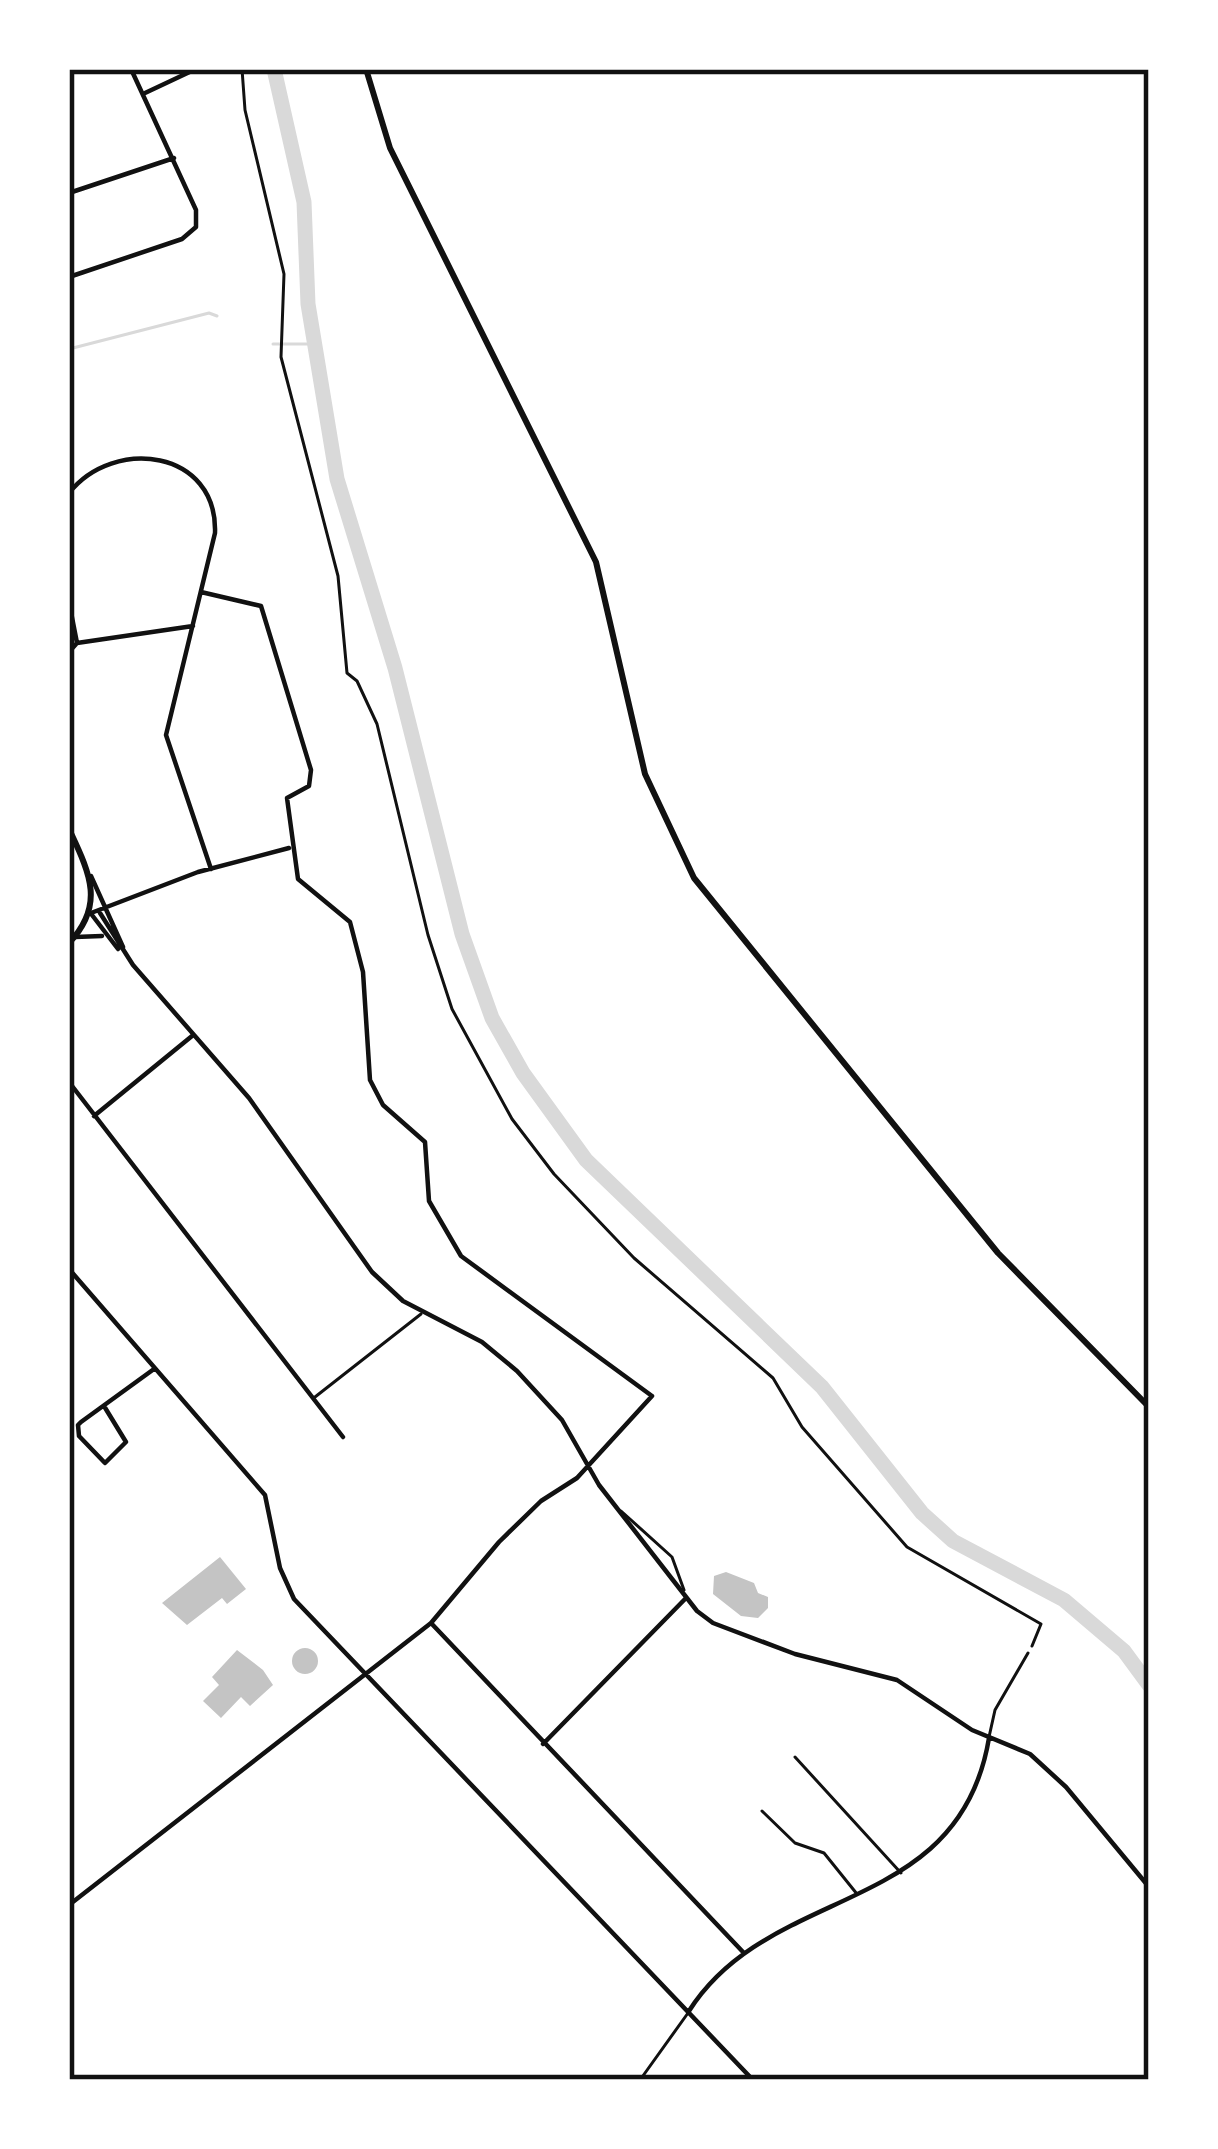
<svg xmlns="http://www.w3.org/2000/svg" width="1218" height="2149" font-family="'Libre Baskerville',serif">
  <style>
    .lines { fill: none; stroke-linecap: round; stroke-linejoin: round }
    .stream { stroke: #d9d9d9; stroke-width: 3 }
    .river { stroke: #d9d9d9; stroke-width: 15 }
    .building { fill: #c4c4c4 }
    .path { stroke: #111; stroke-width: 3 }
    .service { stroke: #111; stroke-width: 3 }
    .minor { stroke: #111; stroke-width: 4.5 }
    .tertiary { stroke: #111; stroke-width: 6 }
    .neatline { fill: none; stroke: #111; stroke-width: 4.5 }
  </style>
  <rect width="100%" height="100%" fill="#fff"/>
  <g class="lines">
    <!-- stream -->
    <path class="stream" d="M273,344H312
      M69,349L209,313L217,316"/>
    <!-- river -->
    <path class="river" d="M274,69L304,202L308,304L337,479L395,668L462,934L492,1018L523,1073L586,1160L822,1387L922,1513L953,1541L1064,1600L1124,1651L1149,1685"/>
  </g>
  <!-- building -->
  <path class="building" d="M220,1557L246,1589L227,1604L222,1598L187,1625L162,1603Z
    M726,1572L754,1583L758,1593L768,1597V1608L758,1618L741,1616L713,1594L714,1576Z
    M292 1661a13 13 0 1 1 26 0a13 13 0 1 1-26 0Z
    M237,1650L263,1670L273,1685L250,1706L241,1697L221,1718L203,1701L219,1685L212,1677Z"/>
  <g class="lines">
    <!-- path -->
    <path class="path" d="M242,69L245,110L284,274L281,357L338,576L347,673L357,681L377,724L428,935L452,1009L512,1119L554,1174L634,1258L773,1378L802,1427L907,1547L1041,1624L1032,1646"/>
    <!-- service -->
    <path class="service" d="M315,1397L421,1314
      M621,1511L672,1557L684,1590
      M989,1737L995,1710L1028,1653
      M795,1757L901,1873
      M762,1811L795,1843L824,1853L857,1894
      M640,2080L688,2013"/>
    <!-- minor -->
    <path class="minor" d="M145,93L196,69
      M69,193L174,158
      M69,277L182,239L196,227V210L131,69
      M69,493C114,436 218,450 215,533L166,735L211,869
      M69,602L77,643
      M69,652L77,643L193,626
      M91,876L123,947
      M91,913L198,872L289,848
      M100,913L133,965L249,1098L372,1272L403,1301L482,1342L517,1371L562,1420L599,1485L697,1611L713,1623L795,1654L897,1680L972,1730L1030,1754L1066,1787L1149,1887
      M92,915L118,949
      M75,937L102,936
      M69,1082L343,1437
      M94,1116L192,1036
      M69,1269L265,1495L280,1568L294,1599L753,2080
      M104,1406L126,1442L105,1463L79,1436L78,1425L81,1422L154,1369
      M431,1623L743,1952
      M543,1744L686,1598
      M69,1905L431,1623L499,1542L541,1501L577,1478L652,1396L461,1256L429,1201L425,1142L383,1105L370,1080L363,972L350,922L298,879L287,798L309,786L311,770L261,606L201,592
      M689,2011C771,1882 959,1918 989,1738"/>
    <!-- tertiary -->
    <path class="tertiary" d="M366,69L390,148L596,562L645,774L694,878L998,1253L1149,1407
      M69,829C89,872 106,904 69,943"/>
  </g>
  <!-- border -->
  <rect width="1218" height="2149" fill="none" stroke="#ffffff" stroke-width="144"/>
  <rect x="72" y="72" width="1074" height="2005" class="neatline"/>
</svg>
